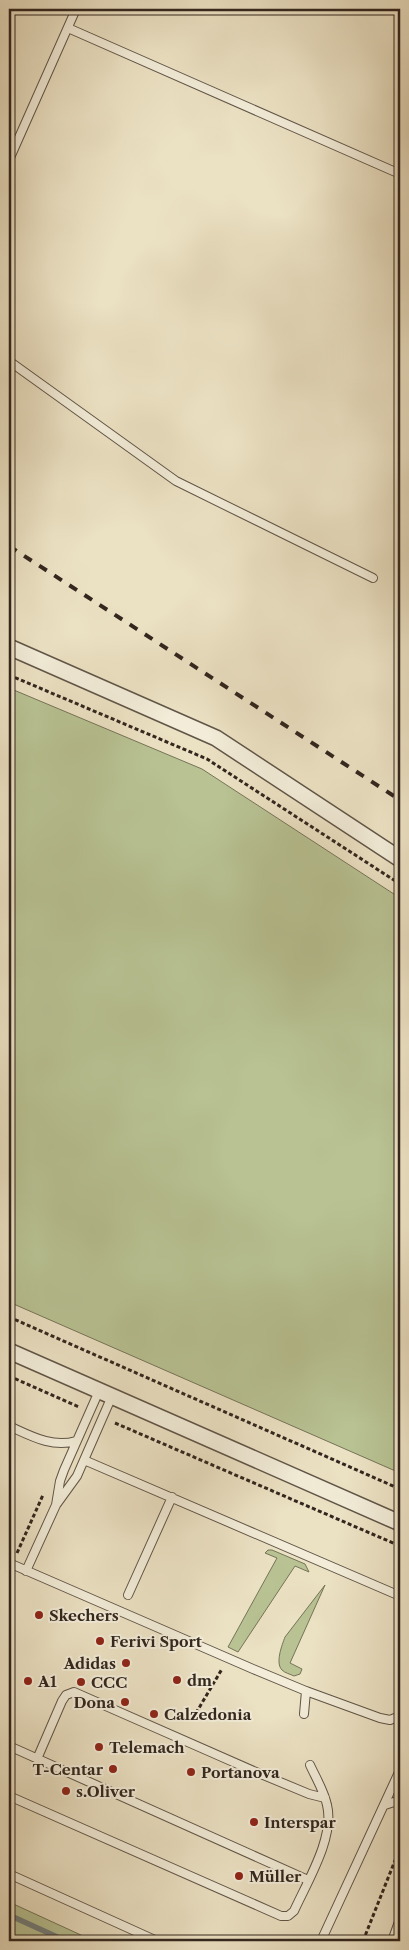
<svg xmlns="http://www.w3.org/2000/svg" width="409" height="1950" font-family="'Libre Caslon Text',serif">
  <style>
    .green { fill: #b8c293; stroke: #757458 }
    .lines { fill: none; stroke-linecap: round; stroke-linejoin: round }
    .stream { stroke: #727f7e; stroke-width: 5.5 }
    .service-casing { stroke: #605547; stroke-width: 10 }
    .minor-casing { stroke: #605547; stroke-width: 18 }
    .path { stroke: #32261e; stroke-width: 3; stroke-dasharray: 4 2.5; stroke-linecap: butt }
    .service { stroke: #f2ecd8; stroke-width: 8 }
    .minor { stroke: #f2ecd8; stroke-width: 15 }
    .rail { stroke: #32261e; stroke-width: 4; stroke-dasharray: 9 9; stroke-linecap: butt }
    .poi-dot { fill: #8f2418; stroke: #f2ecd8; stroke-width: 2 }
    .labels { text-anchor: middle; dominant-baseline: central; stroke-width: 4; stroke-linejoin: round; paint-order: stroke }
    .poi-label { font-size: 15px; font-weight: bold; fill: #32261e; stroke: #f2ecd8; text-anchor: start }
  </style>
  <rect width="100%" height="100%" fill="#ebe1c3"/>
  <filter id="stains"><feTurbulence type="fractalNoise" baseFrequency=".004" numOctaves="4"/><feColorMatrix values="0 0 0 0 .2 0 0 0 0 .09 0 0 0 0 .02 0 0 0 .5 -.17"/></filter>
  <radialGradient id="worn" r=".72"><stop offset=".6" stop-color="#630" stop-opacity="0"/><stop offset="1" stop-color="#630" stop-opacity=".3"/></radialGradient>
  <!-- green -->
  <path class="green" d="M9,688L202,769L400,898V1473L9,1302Z
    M268,1550H272L305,1564L309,1572L295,1566L238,1652L228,1647L277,1558L265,1553Z
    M325,1585L290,1663L302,1669L300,1674L294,1676C290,1674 285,1673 282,1670C275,1663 282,1645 285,1637Z
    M9,1902L94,1941H9Z"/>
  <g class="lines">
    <!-- stream -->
    <path class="stream" d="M9,1915L66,1941"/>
    <defs>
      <path id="service" d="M68,28L400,174
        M9,160L76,9
        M9,361L176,481L373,578
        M9,1426C31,1436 52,1448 76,1441
        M84,1460L400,1596
        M56,1505L60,1481L64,1470L99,1391
        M9,1563L253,1669L306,1691L380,1718L390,1720L400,1716
        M26,1571L56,1505L77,1476L112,1396
        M128,1595L172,1497
        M304,1714L306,1691
        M9,1746L308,1880
        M37,1759L62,1701L66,1695L74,1692L256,1772L309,1794L325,1798
        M9,1796L281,1916H288L294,1911C307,1882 335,1837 327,1805C324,1791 316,1778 310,1765
        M385,1805L400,1800
        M9,1874L157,1941
        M321,1941L400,1770
        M392,1941L400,1919"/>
      <path id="minor" d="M9,647L216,738L400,859
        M9,1351L400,1523"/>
    </defs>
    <!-- service casing -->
    <use href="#service" class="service-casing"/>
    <!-- minor casing -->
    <use href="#minor" class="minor-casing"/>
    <!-- path -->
    <path class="path" d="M9,675L207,759L400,884
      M9,1317L400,1489
      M9,1376L79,1407
      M115,1423L400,1546
      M17,1553L43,1495
      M196,1713L222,1669
      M363,1941L400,1848"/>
    <!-- service -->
    <use href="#service" class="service"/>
    <!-- minor -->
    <use href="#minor" class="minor"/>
    <!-- rail -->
    <path class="rail" d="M9,546L400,800"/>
  </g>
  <!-- markers -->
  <g class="poi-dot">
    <circle cx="39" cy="1615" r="5"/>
    <circle cx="100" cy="1641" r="5"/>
    <circle cx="126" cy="1663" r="5"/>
    <circle cx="177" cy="1680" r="5"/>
    <circle cx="28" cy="1681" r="5"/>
    <circle cx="81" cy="1682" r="5"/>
    <circle cx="125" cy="1702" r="5"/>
    <circle cx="154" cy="1714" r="5"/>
    <circle cx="99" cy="1747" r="5"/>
    <circle cx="113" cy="1769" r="5"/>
    <circle cx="191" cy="1772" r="5"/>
    <circle cx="66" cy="1791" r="5"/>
    <circle cx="254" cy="1822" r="5"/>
    <circle cx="239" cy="1876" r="5"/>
  </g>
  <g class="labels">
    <!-- poi labels -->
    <g class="poi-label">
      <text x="49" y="1615">Skechers</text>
      <text x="110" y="1641">Ferivi Sport</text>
      <text x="116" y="1663" text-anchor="end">Adidas</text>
      <text x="187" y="1680">dm</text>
      <text x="38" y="1681">A1</text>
      <text x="91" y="1682">CCC</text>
      <text x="115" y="1702" text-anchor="end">Dona</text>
      <text x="164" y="1714">Calzedonia</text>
      <text x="109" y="1747">Telemach</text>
      <text x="103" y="1769" text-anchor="end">T-Centar</text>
      <text x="201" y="1772">Portanova</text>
      <text x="76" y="1791">s.Oliver</text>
      <text x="264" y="1822">Interspar</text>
      <text x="249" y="1876">Müller</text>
    </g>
  </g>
  <!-- margin -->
  <rect width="409" height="1950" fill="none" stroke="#ebe1c3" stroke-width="30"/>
  <rect x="10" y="10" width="389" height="1930" fill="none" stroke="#32261e" stroke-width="2.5"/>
  <rect x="15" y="15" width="379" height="1920" fill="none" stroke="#32261e"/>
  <rect width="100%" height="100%" filter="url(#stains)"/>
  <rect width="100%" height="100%" fill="url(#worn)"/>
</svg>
